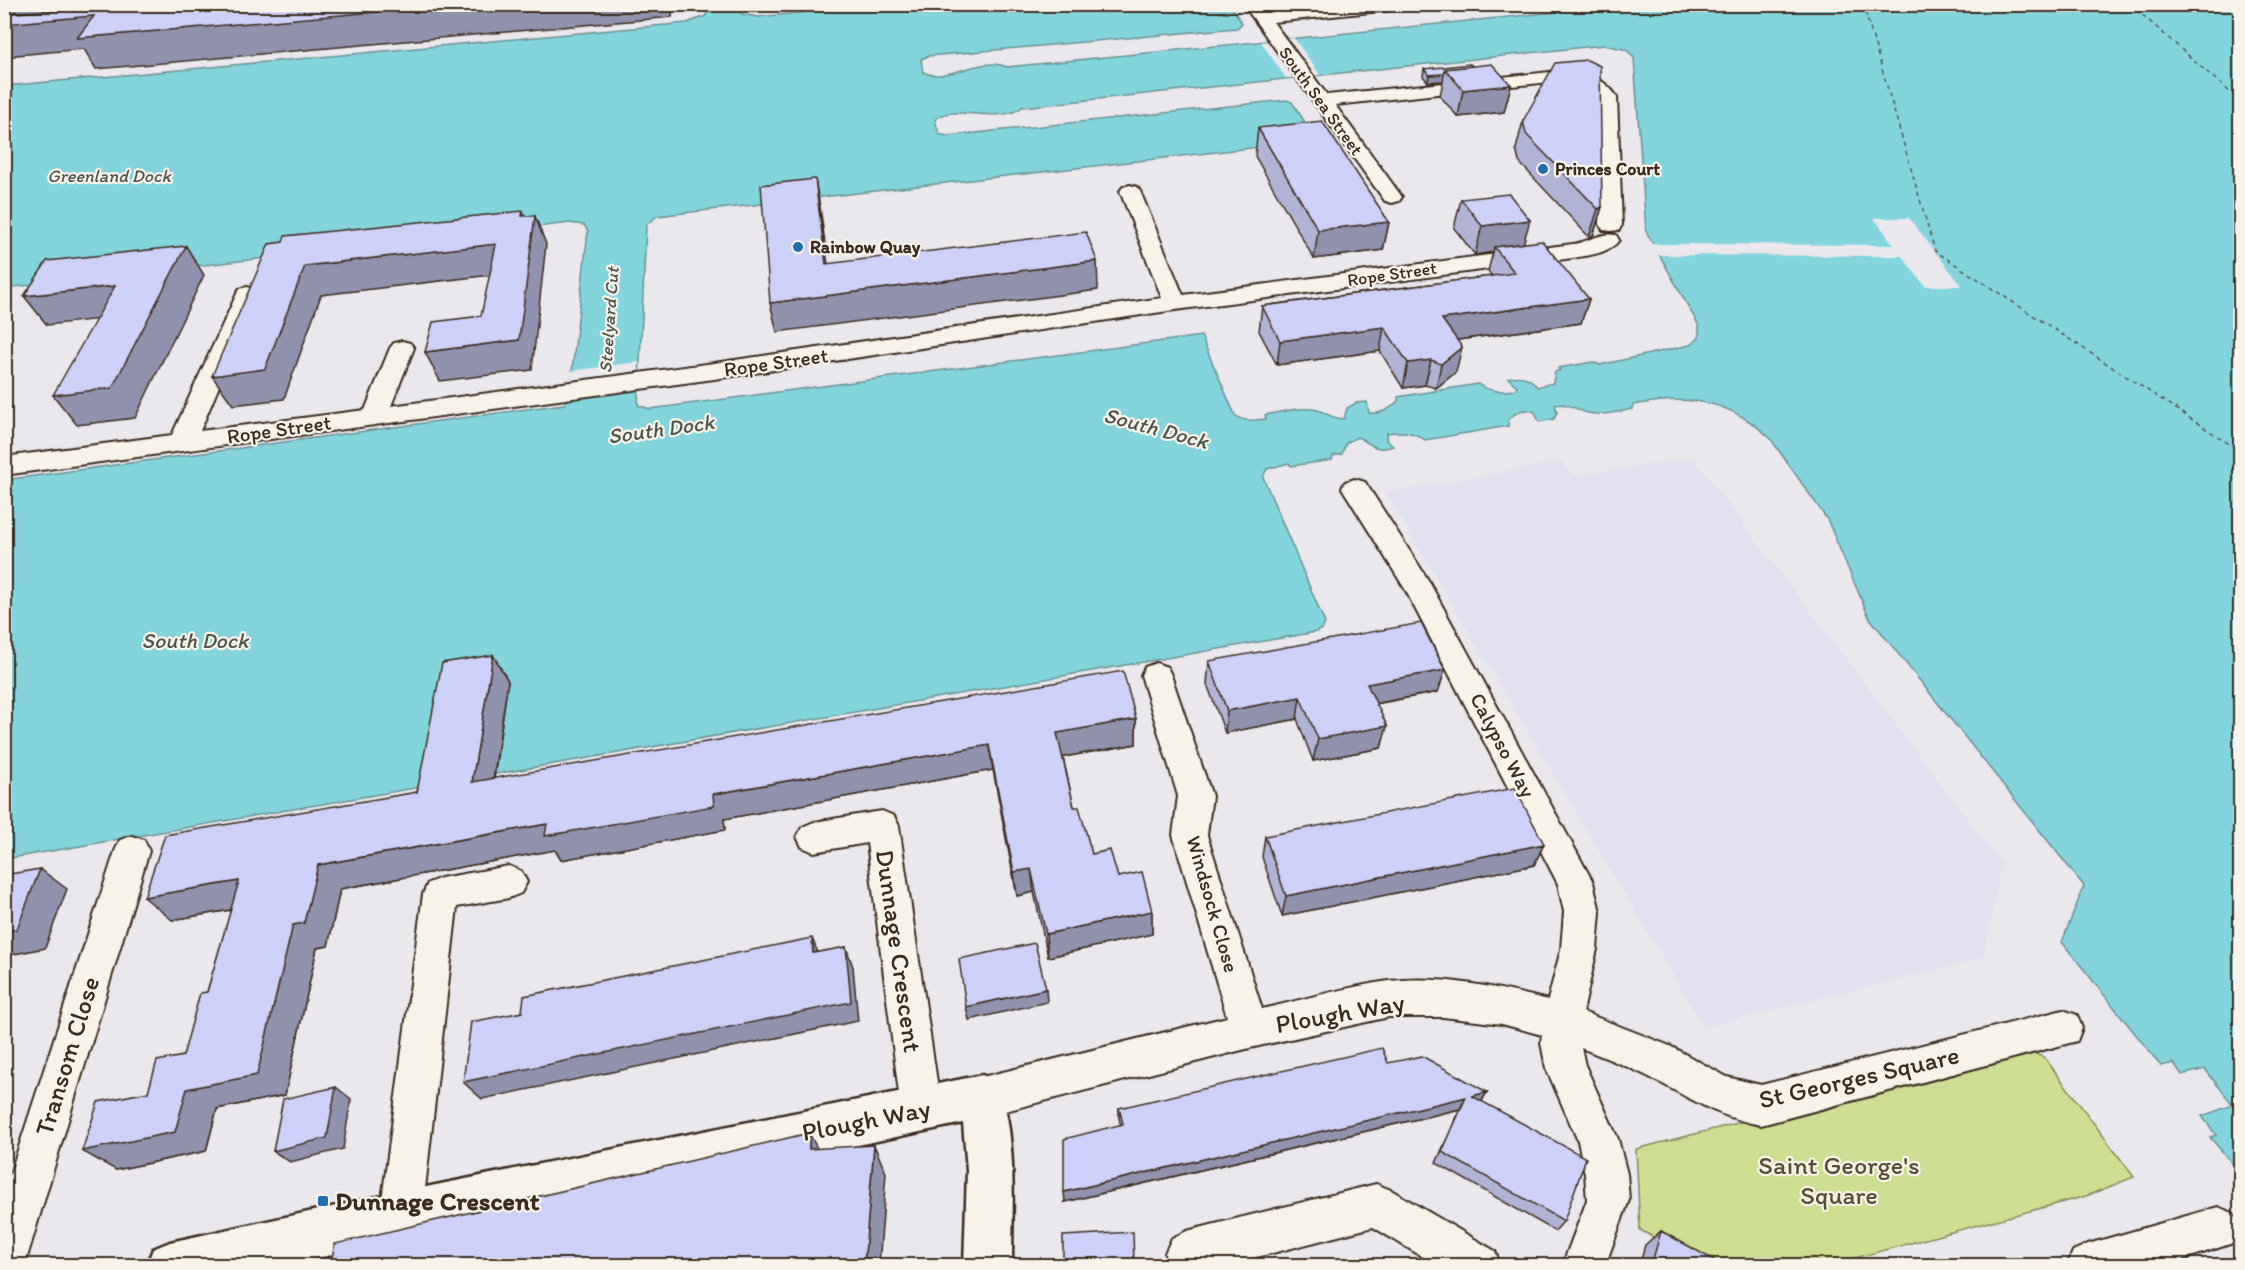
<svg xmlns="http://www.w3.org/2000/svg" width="2245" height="1270" font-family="Itim,sans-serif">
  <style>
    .built { fill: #e1e1f0 }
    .green { fill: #cddd91; stroke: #848458; stroke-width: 1.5 }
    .water { fill: #84d4de; stroke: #679091; stroke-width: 1.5; fill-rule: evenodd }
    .pier { fill: #eae8ed }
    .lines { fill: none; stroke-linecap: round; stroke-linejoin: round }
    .ferry { stroke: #4d544e; stroke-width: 1.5; stroke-dasharray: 4.5 4; stroke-linecap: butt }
    .minor-casing { stroke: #3b2a1e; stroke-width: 4 }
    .secondary-casing { stroke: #3b2a1e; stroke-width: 5 }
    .minor { fill: #f7f3e8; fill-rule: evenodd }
    .secondary { fill: #f7f3e8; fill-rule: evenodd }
    .wall { fill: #b0b3d5; stroke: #3b2a1e; stroke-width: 1.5 }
    .shaded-wall { fill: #9092ae; stroke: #3b2a1e; stroke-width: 1.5 }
    .building { fill: #cdd0f8; stroke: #3b2a1e; stroke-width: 1.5 }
    .poi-dot { fill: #1f6fb2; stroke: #f7f3e8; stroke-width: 2 }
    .labels { text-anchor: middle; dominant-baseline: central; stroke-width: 4.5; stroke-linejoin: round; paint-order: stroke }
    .far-street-label { font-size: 18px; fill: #3b2a1e; stroke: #f7f3e8 }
    .far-poi-label { font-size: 18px; font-weight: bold; fill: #3b2a1e; stroke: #f7f3e8; text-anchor: start }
    .far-water-label { font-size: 18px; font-style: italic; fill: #4d544e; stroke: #f7f3e8 }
    .street-label { font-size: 21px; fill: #3b2a1e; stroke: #f7f3e8 }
    .water-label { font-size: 22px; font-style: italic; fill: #4d544e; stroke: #f7f3e8 }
    .near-street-label { font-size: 26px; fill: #3b2a1e; stroke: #f7f3e8 }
    .near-park-label { font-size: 26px; fill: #584e35; stroke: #f7f3e8 }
    .near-poi-label { font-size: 26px; font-weight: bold; fill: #3b2a1e; stroke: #f7f3e8; text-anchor: start }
  </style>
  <rect width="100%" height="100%" fill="#eae8ed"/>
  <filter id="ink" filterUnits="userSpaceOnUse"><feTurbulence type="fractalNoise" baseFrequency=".0167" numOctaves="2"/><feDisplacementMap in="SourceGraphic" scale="12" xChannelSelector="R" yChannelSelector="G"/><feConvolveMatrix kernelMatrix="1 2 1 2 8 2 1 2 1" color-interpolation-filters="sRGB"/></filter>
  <g filter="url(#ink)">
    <!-- built -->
    <path class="built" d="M1694,459L2001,863L1984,958L1704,1027L1386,493L1562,462L1572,476Z"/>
    <!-- green -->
    <path class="green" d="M2026,1049L2045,1058L2134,1177L2086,1196L1829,1265H1704L1640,1230L1636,1149Z"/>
    <!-- water -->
    <path class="water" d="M707,4L739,5L742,14L758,17L890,4H1230L1242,23L1237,28L928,56L921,59L923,72C947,84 979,55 1007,67L1557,12L1590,4L2240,5V1173L2210,1137L2216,1135L2202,1116L2233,1105L2205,1069L2182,1075L2174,1063L2161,1066L2062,942L2084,886L1869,617L1827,519L1770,438C1728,398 1687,395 1633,405L1632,409C1618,412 1601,416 1588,413C1576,410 1569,402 1555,405L1557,412L1554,419L1539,422L1535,412C1524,407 1516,412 1508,420V426L1425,440C1415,431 1400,431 1387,433L1386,440L1393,446C1374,453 1371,442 1357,437L1346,443L1342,454L1333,456L1332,460L1291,466L1289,463L1267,469L1263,477L1325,623L1323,628L1316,632L5,859V480L564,404L569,398L588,231L584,225L570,223L5,288V86L687,23L706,16ZM1605,45L1627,50L1634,58L1646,231L1699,326V338L1690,345L1600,365L1593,362L1558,368L1560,370L1555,372L1553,383L1537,387C1529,376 1521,375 1508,378L1517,386L1515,390C1501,392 1490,392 1478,384L1398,397V401C1389,410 1382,414 1369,413L1367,402L1356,403L1347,408L1344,419C1333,419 1327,413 1317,410C1303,406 1281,412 1265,415L1266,419C1255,420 1244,423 1235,415L1201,336L650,409L638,405L646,225L657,216L1311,141L1314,136L1292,102L1287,100L947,136L939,134L935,120C950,102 1000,126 1022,107Z"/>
    <!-- pier -->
    <path class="pier" d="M1294,38L1320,75L1286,78L1261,42Z
      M1874,218H1909L1962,286H1925L1902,256L1656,255L1650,244L1894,245Z
      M639,362L638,388L569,398L571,371Z"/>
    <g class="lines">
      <!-- ferry -->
      <path class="ferry" d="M1863,4L1935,251L2240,451
        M2130,4L2240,101"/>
      <defs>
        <path id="minor" d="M1243,4H1260L1266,12L1346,4H1409L1401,9L1273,22L1327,95L1550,72C1577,72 1602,73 1617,97L1622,225L1619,230L1611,231L1603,230L1600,225L1599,97C1587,82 1568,83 1550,82L1335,105L1402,197L1399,201L1392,203L1385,201Z
          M1130,185L1137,187L1140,191L1183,295L1573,244C1588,242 1601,232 1616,235L1619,240C1609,254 1588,255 1573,258L1175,310L714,379L4,475V457L172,435L239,289L247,287L255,289L258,294L200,431L365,410L390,348L394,343L402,341L410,343L414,348L391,406L714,363L1162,298L1120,191L1123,187Z
          M1355,479L1365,482L1427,578L1593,882L1600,912L1597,949L1583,1012L1670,1046L1727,1077L1761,1085L2063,1010L2077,1015L2082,1028L2077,1041L1761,1125C1714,1117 1683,1093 1641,1073C1622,1064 1601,1056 1581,1048L1585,1065L1618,1139L1627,1174L1629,1200L1605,1266H1562L1587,1200L1585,1174L1578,1141L1546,1068L1541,1043L1542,1035L1502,1024L1443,1017H1389L1250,1048L982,1117L968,1111L962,1097L968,1083L982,1077L1227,1017L1173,835L1178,796L1141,675L1145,667L1156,663L1167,667L1171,675L1212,796L1207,835L1262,1009C1302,1000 1349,986 1389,981C1442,975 1497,987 1548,1000L1561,949L1564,912L1558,884L1405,589L1342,488L1345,482Z
          M882,811L894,816L899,826L941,1109L935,1123L921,1129L907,1123L901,1109L867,843L814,852L802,847L797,837L802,827L814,822Z
          M132,836L144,840L149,851L26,1261L24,1266H4V1193L115,851L120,840Z
          M509,866L521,871L527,882L521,893L509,898L457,907L422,1215L416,1230L401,1236L386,1230L380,1215L423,894L428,883L441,878Z
          M1376,1184L1391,1190L1495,1251L1501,1266H1438L1373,1227L1222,1266H1166L1165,1253L1172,1238L1187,1231Z
          M2218,1207L2233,1213L2239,1228L2233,1243L2163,1266H2067L2073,1251L2088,1244Z"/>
        <path id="secondary" d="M982,1075L997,1082C1018,1131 1012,1211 1012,1266H964L967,1170L963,1123L279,1266H146L153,1249L170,1242L401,1192Z"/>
      </defs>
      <!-- minor casing -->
      <use href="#minor" class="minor-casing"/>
      <!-- secondary casing -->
      <use href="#secondary" class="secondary-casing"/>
      <!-- minor -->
      <use href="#minor" class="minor"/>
      <!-- secondary -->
      <use href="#secondary" class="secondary"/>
    </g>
    <!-- wall -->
    <path class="wall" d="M1472,66L1511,85L1504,112L1458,117L1440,96L1443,81L1428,82L1423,76L1424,69Z
      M1523,121L1602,207L1593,236L1589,237L1519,162L1516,149Z
      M1258,128L1389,222L1383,250L1314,259L1255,156Z
      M1461,199L1589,299L1581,323L1457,340L1456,372L1436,388L1425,385L1403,388L1380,351L1277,365L1259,331L1262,306L1492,276L1488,271L1493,252L1475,255L1454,228Z
      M493,655L508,681L494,779L1136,719V744L1063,757L1074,807L1092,854L1152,911V934L1048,957L1034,892L1017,896L993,770L724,819L725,830L561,860L555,850L340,889L328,946L317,948L285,1095L217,1109L206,1151L116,1170L148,1092L183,1056L207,992L231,910L172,920L417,792Z
      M1209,661L1445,670L1438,692L1376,704L1387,726L1381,748L1313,761L1297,719L1225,733L1207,684Z
      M1265,836L1544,844L1534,865L1282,916L1262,857Z
      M1388,1063L1487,1092L1482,1101L1564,1221L1555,1231L1436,1163L1460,1109L1065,1202L1121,1125L1119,1119V1108Z
      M1661,1231L1717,1266H1639L1645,1245Z"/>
    <!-- shaded-wall -->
    <path class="shaded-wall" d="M4,4H673L672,17L96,69L84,49L16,55L4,63Z
      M1284,4H1312L1284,7Z
      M1444,74L1443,81L1428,82L1429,75Z
      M1511,85L1504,112L1458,117L1463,90Z
      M815,179L820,207L832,293L826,264Z
      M1602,207L1593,236L1589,237L1598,209Z
      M523,211L532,235L535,216L546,244L532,370L440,381L425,352L519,340L522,216Z
      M1530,220L1522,248L1494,247L1493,252L1475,255L1482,226Z
      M1389,222L1383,250L1314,259L1318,230Z
      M496,244L508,273L321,295L284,399L233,405L212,376L305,266Z
      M186,246L204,275L135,418L77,425L53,395Z
      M1097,261L1098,290L777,332L770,303Z
      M115,286L136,315L47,325L24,296Z
      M1589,299L1581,323L1436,343L1442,319Z
      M1384,327L1380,351L1277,365L1280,341Z
      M1462,347L1456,372L1436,388L1441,364Z
      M1431,360L1425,385L1403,388L1408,363Z
      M493,655L508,681L489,807L472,782Z
      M1445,670L1438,692L1362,706L1367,684Z
      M1300,697L1297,719L1225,733L1227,711Z
      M1136,719V744L1058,758L1057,733Z
      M1387,726L1381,748L1313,761L1318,739Z
      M989,745L993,770L724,819L725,830L561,860L555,850L340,889L328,946L317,948L285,1095L217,1109L206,1151L116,1170L82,1151L187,1089L293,925L318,865Z
      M1544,844L1534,865L1282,916L1286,896Z
      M40,869L67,889L45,948L4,956V931Z
      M1031,869L1034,892L1017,896L1014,872Z
      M239,881L264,904L172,920L144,897Z
      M1152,911V934L1048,957L1046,934Z
      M812,938L820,958L813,953Z
      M846,947L853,967L858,1021L482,1099L463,1082Z
      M1046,989L1047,1002L969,1020L966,1007Z
      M336,1087L351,1099L343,1149L290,1162L273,1151Z
      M1487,1092L1480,1104L1472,1096Z
      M1466,1097L1460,1109L1065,1202L1064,1192Z
      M809,1133L824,1161L809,1149Z
      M874,1145L886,1173L879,1266H864Z"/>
    <!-- building -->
    <path class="building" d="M73,4H466L77,38L94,16L4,24V14L53,10Z
      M1587,60L1600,66L1602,207L1598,209L1526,134L1523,121L1555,63Z
      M1470,64L1472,66L1445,69L1444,74L1429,75L1424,69Z
      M1492,64L1511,85L1463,90L1445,69Z
      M1322,121L1389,222L1318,230L1258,128Z
      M815,179L826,264L1086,232L1097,261L770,303L761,185Z
      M1509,194L1530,220L1482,226L1461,199Z
      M523,211L522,216H535L519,340L425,352L433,322L481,316L496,244L305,266L265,369L212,376L269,244L283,242L285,236Z
      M1542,241L1589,299L1442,319L1462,347L1441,364L1431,360L1408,363L1384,327L1280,341L1262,306L1515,273L1494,247Z
      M186,246L112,388L53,395L115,286L24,296L47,261Z
      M1421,623L1445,670L1367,684L1387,726L1318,739L1300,697L1227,711L1209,661Z
      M493,655L472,782L1123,671L1136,719L1057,733L1074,807H1079L1092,854L1110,850L1118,877L1142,872L1152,911L1046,934L1031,869L1014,872L989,745L713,794L714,806L545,836L547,824L318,865L304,923L293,925L257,1075L187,1089L175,1132L82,1151L98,1102L148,1092L157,1061L183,1056L200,993L207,992L239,881L144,897L165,835L417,792L442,663Z
      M1515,788L1544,844L1286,896L1265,836Z
      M40,869L17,929L4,931V875Z
      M812,938L813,953L846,947L851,1002L463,1082L471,1022L522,1012L524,996Z
      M1035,943L1046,989L966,1007L959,959Z
      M1382,1048L1388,1063L1422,1056L1487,1092L1472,1096L1586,1158L1564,1221L1442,1152L1466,1097L1064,1192V1139L1123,1124L1119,1108Z
      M336,1087L327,1138L273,1151L283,1099Z
      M809,1133V1149L874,1145L864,1266H330L335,1244Z
      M1661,1231L1714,1260L1717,1266H1651Z
      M1133,1232L1134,1266H1063V1236Z
      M1410,1259L1412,1266H1385Z"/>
  </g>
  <!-- markers -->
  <g class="poi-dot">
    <circle cx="1543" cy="169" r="6"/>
    <circle cx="798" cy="247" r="6"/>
    <rect x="317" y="1195" width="12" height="12" rx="3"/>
  </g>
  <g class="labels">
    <!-- far-street labels -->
    <g class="far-street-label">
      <text transform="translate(1321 101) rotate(54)">South Sea Street</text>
      <text transform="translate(1392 274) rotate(-8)">Rope Street</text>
    </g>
    <!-- far-poi labels -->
    <g class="far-poi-label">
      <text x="1555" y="169">Princes Court</text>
      <text x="810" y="247">Rainbow Quay</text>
    </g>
    <!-- far-water labels -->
    <g class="far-water-label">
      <text x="109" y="176">Greenland Dock</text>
      <text transform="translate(609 320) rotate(-86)">Steelyard Cut</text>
    </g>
    <!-- street labels -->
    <g class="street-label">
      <text transform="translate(776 362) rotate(-8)">Rope Street</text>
      <text transform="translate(279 429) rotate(-8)">Rope Street</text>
      <text transform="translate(1503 745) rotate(62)">Calypso Way</text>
      <text transform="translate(1213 904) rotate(74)">Windsock Close</text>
    </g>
    <!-- water labels -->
    <g class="water-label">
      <text transform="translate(1156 428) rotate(15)">South Dock</text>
      <text transform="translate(661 429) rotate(-8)">South Dock</text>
      <text x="195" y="640">South Dock</text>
    </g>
    <!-- near-street labels -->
    <g class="near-street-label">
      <text transform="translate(899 951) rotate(82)">Dunnage Crescent</text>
      <text transform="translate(1340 1013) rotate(-10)">Plough Way</text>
      <text transform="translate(67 1056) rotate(-73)">Transom Close</text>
      <text transform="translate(1859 1077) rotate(-13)">St Georges Square</text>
      <text transform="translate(866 1120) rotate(-11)">Plough Way</text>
    </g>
    <!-- near-park labels -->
    <g class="near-park-label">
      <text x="1839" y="1165">Saint George's<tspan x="1839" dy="30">Square</tspan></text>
    </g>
    <!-- near-poi labels -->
    <g class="near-poi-label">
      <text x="335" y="1201">Dunnage Crescent</text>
    </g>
  </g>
  <!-- margin -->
  <rect width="2245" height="1270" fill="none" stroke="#f7f3e8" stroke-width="24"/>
  <rect x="12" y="12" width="2221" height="1246" fill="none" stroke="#3b2a1e" stroke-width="2" filter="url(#ink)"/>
</svg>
